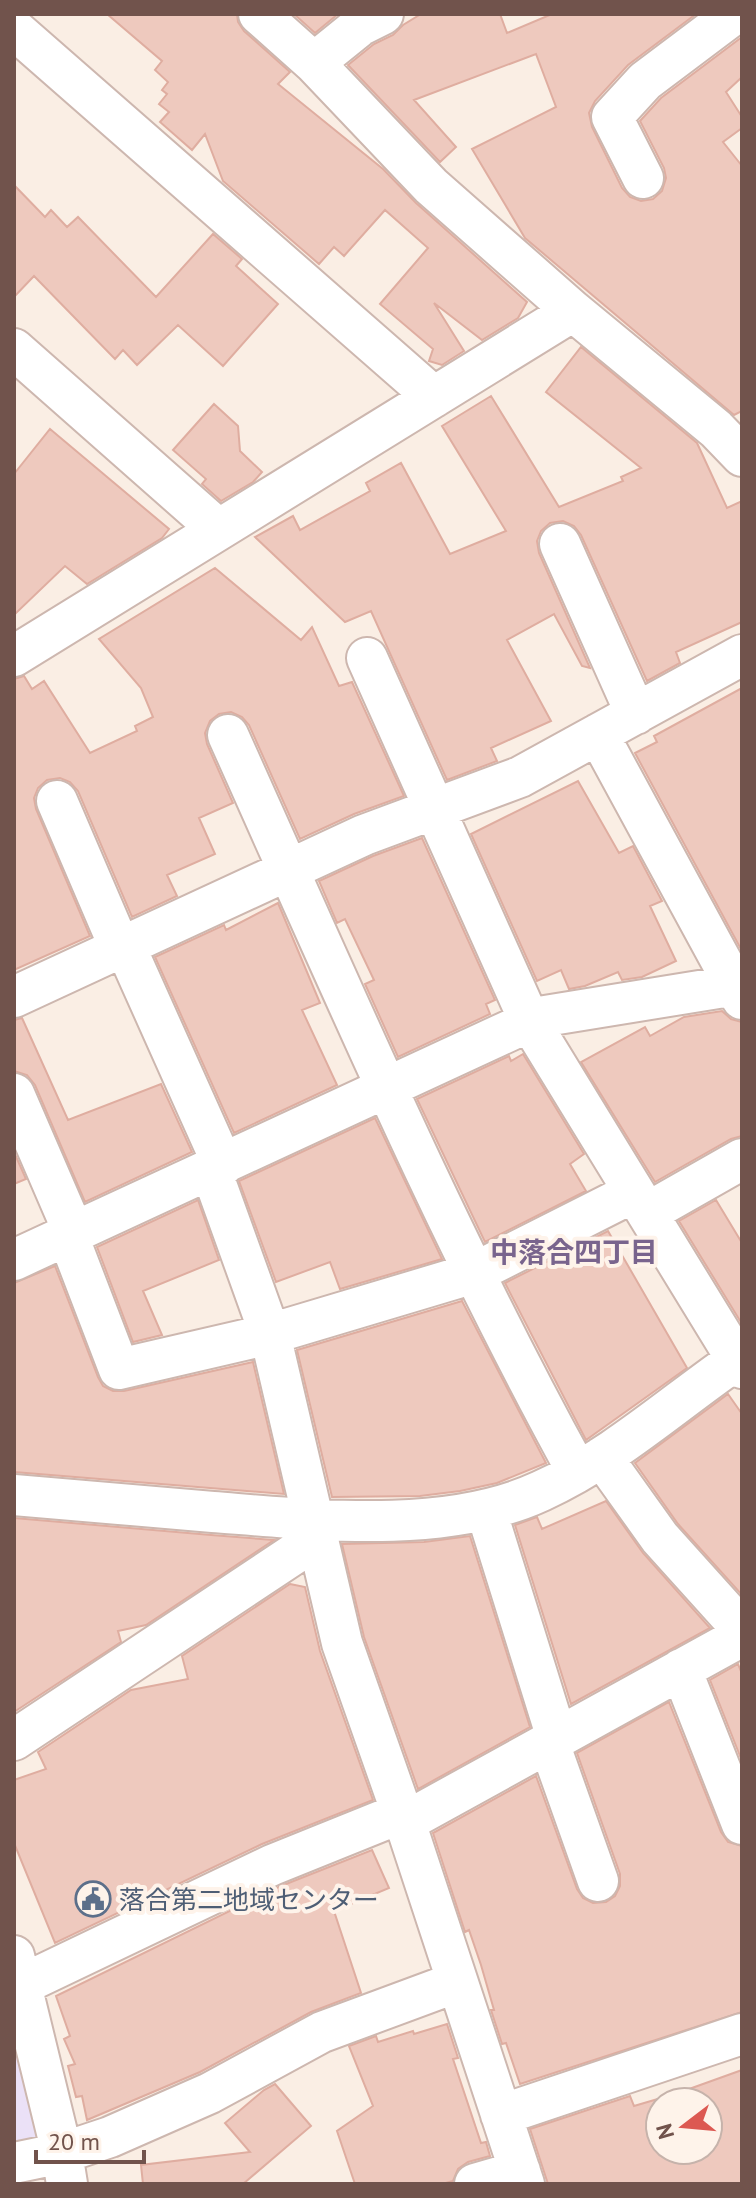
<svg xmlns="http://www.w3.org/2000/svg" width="756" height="2198" font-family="'PT Sans','Noto Sans JP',sans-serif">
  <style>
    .education { fill: #ebe1f7 }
    .building { fill: #eec9be; stroke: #dfada0; stroke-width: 2; fill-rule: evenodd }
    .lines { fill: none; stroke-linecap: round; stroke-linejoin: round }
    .minor-casing { stroke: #cdb7af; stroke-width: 44 }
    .minor { stroke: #fff; stroke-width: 40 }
    .labels { text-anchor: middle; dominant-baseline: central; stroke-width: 8; stroke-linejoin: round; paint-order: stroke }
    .service-label { font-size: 26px; fill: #4e5e75; stroke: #fef3ea; text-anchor: start }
    .neighbourhood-label { font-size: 28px; font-weight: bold; fill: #79648d; stroke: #fef3ea }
  </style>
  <rect width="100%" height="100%" fill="#faeee4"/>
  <!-- education -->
  <path class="education" d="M14,1956L62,2153L14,2163Z"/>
  <!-- building -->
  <path class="building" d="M107,14H237L238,22L244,31L290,72L278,84L383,169L416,203L527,302L518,318L482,340L434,303L464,351L442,365L429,361L433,349L380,304L428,248L385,210L344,256L334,247L319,264L223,181L205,134L192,150L160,122L169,112L159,104L167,94L162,90L168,82L155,70L162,61Z
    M294,14H338L315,33Z
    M421,14H500L507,33L552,14H696L628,65L595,101L589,113L592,127L622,188L630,197L641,201L653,199L662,191L666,178L664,168L640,121L661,98L742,37V77L726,92L742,117V128L723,142L742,166V411L734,415L525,238L472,149L556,107L536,54L414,100L456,147L440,162L348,65L374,44L393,35L403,25Z
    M14,185L45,217L51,210L67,227L78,217L156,297L213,234L242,259L236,266L278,304L223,366L178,325L137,365L123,350L115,359L34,276L14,297Z
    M581,347L697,443L727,508L742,501V622L676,652L680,663L647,681L581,535L574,526L563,521L550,523L541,531L537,541L539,553L590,668L582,666L554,614L507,640L551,721L491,748L497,761L447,780L371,611L345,622L255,537L293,516L300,530L370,491L366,483L401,463L450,554L506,531L442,426L491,396L559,507L623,481L621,477L641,468L546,392Z
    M214,404L238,426L240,451L262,472L253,482L221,501L202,484L206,479L173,450Z
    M50,429L169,529L162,538L87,584L65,566L14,615V474Z
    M215,568L301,640L312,627L339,686L352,682L404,796L354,814L300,839L249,725L242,717L231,712L219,714L210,721L205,733L207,744L233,803L199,818L215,854L167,875L177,896L132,917L78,791L70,782L60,778L47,780L38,788L34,798L36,809L90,936L14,970V679L24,676L32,689L44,681L90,753L137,731L135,726L153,717L141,688L99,639Z
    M742,688V951L635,753L657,742L654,736Z
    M578,781L619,853L633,846L662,901L650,906L676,961L642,977L622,980L618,972L585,986L569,989L561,970L537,981L471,834Z
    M422,838L495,1000L486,1004L490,1014L398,1057L365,984L374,980L345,919L337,923L319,881L373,856Z
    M278,903L320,1003L302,1010L337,1085L234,1133L155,957L224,925L226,930Z
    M722,1011L731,1019L742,1022V1136L731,1139L655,1182L581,1062L645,1027L650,1036L684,1017Z
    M22,1018L68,1120L161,1084L192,1152L85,1202L35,1085L27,1075L14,1071V1020Z
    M523,1054L584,1154L570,1164L586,1191L485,1242L417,1099L509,1056L511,1061Z
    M375,1118L442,1259L340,1289L330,1262L276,1282L239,1181Z
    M14,1152L26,1179L14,1184Z
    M198,1200L219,1260L143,1291L162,1335L133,1342L97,1247Z
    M716,1200L742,1243V1324L679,1221Z
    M608,1231L687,1368L586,1440L505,1283Z
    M55,1266L98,1377L103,1386L113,1391H124L253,1362L284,1494L14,1472V1283Z
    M462,1301L546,1463L497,1483L460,1491L420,1496L332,1497L297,1350Z
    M728,1394L742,1414V1595L678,1524L635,1463Z
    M606,1501L643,1553L710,1628L571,1704L515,1525L537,1517L542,1529Z
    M14,1518L211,1535L274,1540L146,1625L118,1631L121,1642L14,1712Z
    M470,1536L530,1727L418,1789L364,1637L342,1544L424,1542Z
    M290,1584L305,1587L320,1651L373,1800L262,1844L55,1943L14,1843V1780L46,1769L38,1752L131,1690L188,1679L182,1656Z
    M738,1664L742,1674V1761L710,1680Z
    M669,1702L721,1832L728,1842L742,1846V2012L520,2084L506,2043L502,2044L491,2010H494L481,1965L469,1930L465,1932L433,1833L536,1776L577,1889L583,1898L593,1903L606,1902L615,1896L620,1886V1874L577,1753Z
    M372,1850L389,1888L334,1911L361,1993L311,2012L200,2072L87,2120L82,2096L76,2097L68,2066L75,2064L64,2039L70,2036L56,1996L281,1886Z
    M447,2024L458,2058L453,2059L481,2143L486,2142L490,2156L468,2162L458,2169L453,2181L442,2184H355L337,2131L373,2106L349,2046L376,2036L378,2042L413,2031L414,2034Z
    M742,2070V2184H548L530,2129L630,2096L634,2106L678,2093ZM660,2102H708V2150H660Z
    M275,2084L311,2126L243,2184H143L141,2165L250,2152L225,2123L264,2090Z"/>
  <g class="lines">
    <defs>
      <path id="minor" d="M259,14L314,63L431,186L573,311L716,429L742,456
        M14,29L434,397
        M314,63L361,25L383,14
        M643,178L612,117L645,81L734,14
        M14,349L218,529
        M560,544L636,714
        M14,656L573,311
        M367,658L530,1022L742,1368
        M598,734L742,999
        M228,735C339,982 446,1233 577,1471
        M57,801L120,948
        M125,946L223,1165
        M14,997L364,835L520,777L742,655
        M14,1094L74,1233
        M211,1170L270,1334L342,1643L405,1822L524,2184
        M647,1213L742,1159
        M68,1236L119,1369L270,1334L474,1273L634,1192
        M14,1260L539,1017L718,988L742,976
        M602,1457L660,1538L742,1629
        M14,1495C80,1501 147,1506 213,1512C315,1520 446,1535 541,1491C614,1458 676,1401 742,1356
        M486,1510L557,1738
        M681,1669L742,1824
        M14,1740L318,1538
        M549,1743L598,1881
        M405,1822L742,1636
        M14,1956L62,2153L67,2184
        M21,1985L272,1865L401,1813
        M501,2115L742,2034
        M14,2163L62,2153L110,2137L210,2093L322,2032L457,1982
        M475,2184L520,2171"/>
    </defs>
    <!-- minor casing -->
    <use href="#minor" class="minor-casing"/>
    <!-- minor -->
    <use href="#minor" class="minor"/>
  </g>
  <!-- icons -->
  <defs>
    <symbol id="civic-ring" viewBox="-11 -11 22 22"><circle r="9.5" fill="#fef3ea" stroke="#5c6f8a" stroke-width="1.5"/><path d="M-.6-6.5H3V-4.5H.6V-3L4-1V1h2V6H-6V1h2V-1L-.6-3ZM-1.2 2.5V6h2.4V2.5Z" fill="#5c6f8a"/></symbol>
  </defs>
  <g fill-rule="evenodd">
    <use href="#civic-ring" x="73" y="1879" width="40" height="40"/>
  </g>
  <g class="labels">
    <!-- service labels -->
    <g class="service-label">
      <text x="119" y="1899">落合第二地域センター</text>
    </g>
    <!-- neighbourhood labels -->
    <g class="neighbourhood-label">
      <text x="574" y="1251">中落合四丁目</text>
    </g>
  </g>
  <!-- border -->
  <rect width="756" height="2198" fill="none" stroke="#71534c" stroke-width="32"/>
  <!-- north arrow -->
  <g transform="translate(684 2126) rotate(254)"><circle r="38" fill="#fef3ea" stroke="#c6b3ab" stroke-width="2"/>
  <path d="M0-6L14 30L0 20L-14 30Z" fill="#dc5952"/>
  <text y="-12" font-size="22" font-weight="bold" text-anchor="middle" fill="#71534c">N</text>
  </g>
  <!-- scale -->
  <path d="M36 2150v12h108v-12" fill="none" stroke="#71534c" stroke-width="4"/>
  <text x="48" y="2150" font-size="24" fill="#71534c" stroke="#fef3ea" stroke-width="6" paint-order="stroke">20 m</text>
</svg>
